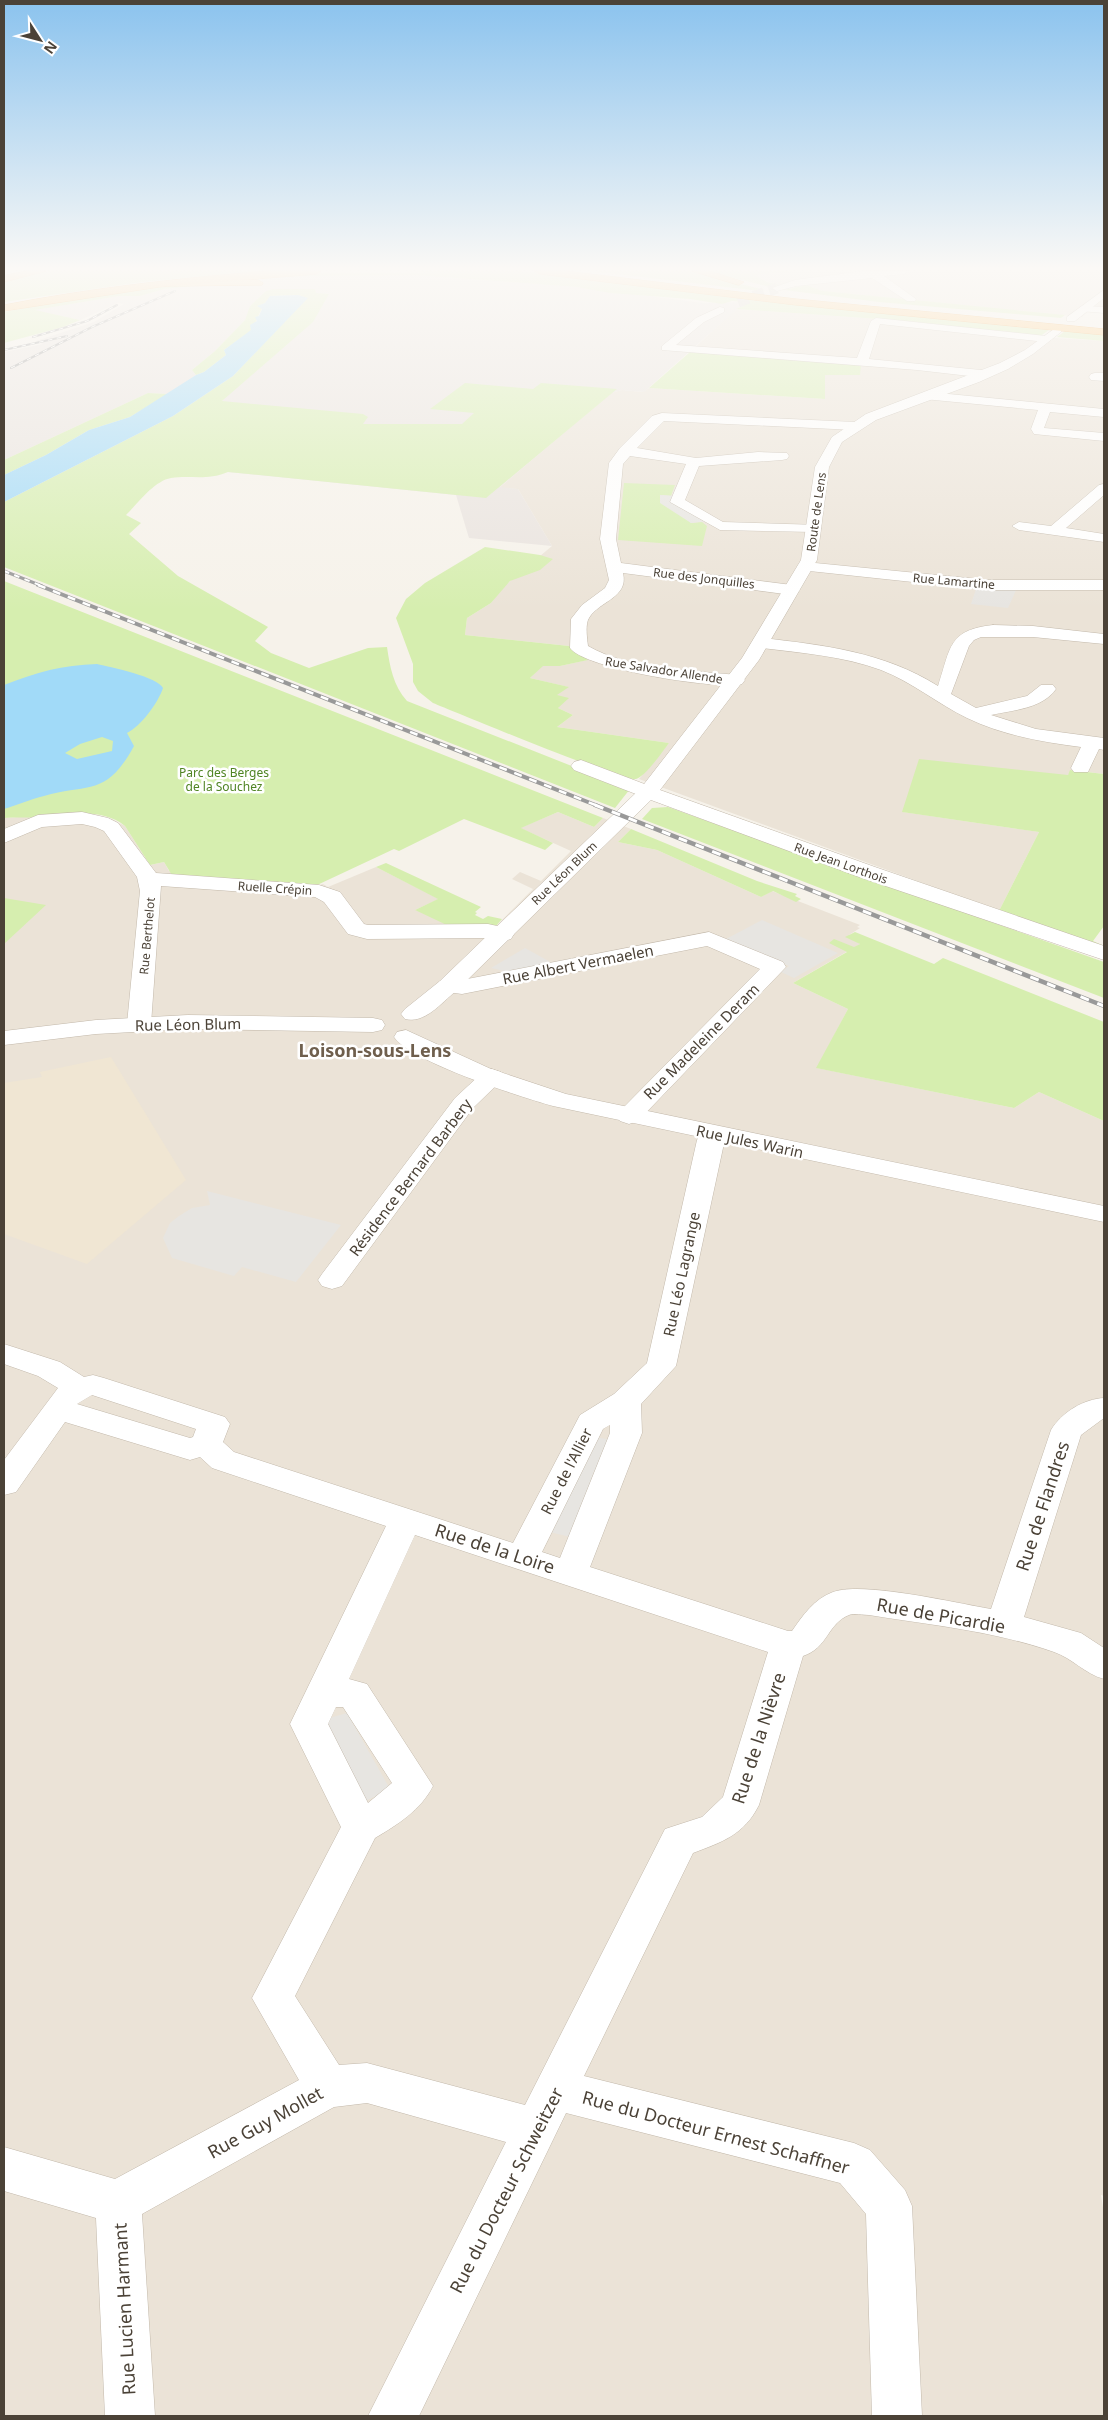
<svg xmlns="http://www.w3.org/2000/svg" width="1108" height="2420" font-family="'Noto Sans',sans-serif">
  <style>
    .residential { fill: #ebe3d7 }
    .industrial { fill: #e9e3de }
    .education { fill: #f0e6d3 }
    .green { fill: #d6eeaf }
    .parking { fill: #e7e5e1 }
    .water { fill: #a1daf8; fill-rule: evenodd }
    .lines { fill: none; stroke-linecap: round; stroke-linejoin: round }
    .minor-tunnel { stroke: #d4cfc6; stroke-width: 11; stroke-dasharray: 11 5.5; stroke-linecap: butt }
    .minor-casing { stroke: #c3b9ab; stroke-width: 1 }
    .tertiary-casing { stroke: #c3b9ab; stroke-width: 1 }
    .trunk-casing { stroke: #ed992d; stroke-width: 1 }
    .motorway-casing { stroke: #ed992d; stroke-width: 1 }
    .minor { fill: #fff; fill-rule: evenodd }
    .tertiary { fill: #fff; fill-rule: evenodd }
    .trunk { fill: #ffd083; fill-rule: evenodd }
    .motorway { fill: #ffc46c; fill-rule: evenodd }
    .rail-far3-casing { stroke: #999; stroke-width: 2 }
    .rail-far2-casing { stroke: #999; stroke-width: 3 }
    .rail-far1-casing { stroke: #999; stroke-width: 4 }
    .rail-casing { stroke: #999; stroke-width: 4.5 }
    .rail-far3 { stroke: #fff; stroke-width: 1; stroke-dasharray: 4.5; stroke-linecap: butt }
    .rail-far2 { stroke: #fff; stroke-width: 2; stroke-dasharray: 5.5; stroke-linecap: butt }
    .rail-far1 { stroke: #fff; stroke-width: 2.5; stroke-dasharray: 8; stroke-linecap: butt }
    .rail { stroke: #fff; stroke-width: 3; stroke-dasharray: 9; stroke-linecap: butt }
    .labels { text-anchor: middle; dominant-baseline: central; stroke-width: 5; stroke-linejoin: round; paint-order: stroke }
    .far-street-label { font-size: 12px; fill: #4b4237; stroke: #fff }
    .far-park-label { font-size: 12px; fill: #4f8423; stroke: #fff }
    .street-label { font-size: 15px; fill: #4b4237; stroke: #fff }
    .quarter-label { font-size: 18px; font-weight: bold; fill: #6f5f4d; stroke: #fff }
    .near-street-label { font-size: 18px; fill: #4b4237; stroke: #fff }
  </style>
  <rect width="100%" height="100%" fill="#f6f2ea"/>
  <!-- residential -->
  <path class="residential" d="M794,271H1104V309L1092,308L1082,317L823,291L806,285L784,290L770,287L777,285L754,275Z
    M736,309L878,319L1039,337L1104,341V774L1071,770L1068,775L903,812L1039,832L999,911L639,779L669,743L557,727L573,715L558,708L560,704L556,695L568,687L530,678L542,666H560L587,660L569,646L465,635L467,618L491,603L503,587L552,546L518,489L499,488L611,393L622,390L643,392L649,388L825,399V375L690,352Z
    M558,812L594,827L603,818L631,829L618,842L657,850L761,897L772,891L860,925L857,927L860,928L849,935L860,944L793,983L848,1009L817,1068L1014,1108L1039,1092L1104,1121V2196L1101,2195L1104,2214V2416H4V818L77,813L112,819L125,826L150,865L164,862L169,871L315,886L323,884L328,887L376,867L439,899L415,910L496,926L533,889L512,879L520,872L541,881L571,851L520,828Z"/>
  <!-- industrial -->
  <path class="industrial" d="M416,275L577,287L703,303L745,302L644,392L622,390L611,393L500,487L518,489L552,546L469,538L456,495L228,472L222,401L329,294L316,293L315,289L266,292L250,306L245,320L215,351L192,370L196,375L168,394L148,393L4,460V352L43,344L36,341L94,322L124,304L118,303L80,320L33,310L119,296H140L164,289L280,277Z"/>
  <!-- education -->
  <path class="education" d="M111,1057L186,1180L87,1264L4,1234V1083L42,1077L40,1072Z"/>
  <!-- green -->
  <path class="green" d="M49,271H259L142,282L4,302V281Z
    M398,271H520L750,300L1049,330L1039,337L878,319L736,309L743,306L745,302L732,301L722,304L690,299L610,293L577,287L416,275L320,276L280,277L164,289L140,296H119L35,310L80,320L105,310L63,327L4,343V312L77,298L150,288L246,278L323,273H448Z
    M592,271H688L765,290L760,291Z
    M706,271H794L755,275L767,282L778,285L770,287Z
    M806,285L823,291L1065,315L1061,318L879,302L784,290Z
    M273,289H315L316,293L329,294L313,322L222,401L363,414L368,417L363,424H462L474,413L430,409L465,383L533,389L541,383L617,389L486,498L228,472C206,481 192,475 171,478C154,481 138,503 126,515L141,523L129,534L178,576L268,627L255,641L271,653L309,668L368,648L387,647C390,667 393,685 407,701L630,789L615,808L4,567V502L173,416L233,376L307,298L298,295L270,296L265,303L258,306L262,308L252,330L224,350L226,355L204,372L196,375L192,370L215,351L245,320L250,306L266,291Z
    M1065,331L1104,335V341L1057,337Z
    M690,352L861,364L860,375H825V399L649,388Z
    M148,393L168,394L130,417L89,430L46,455L4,475V460Z
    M624,483L675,485L671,496L660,495L691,523L702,522L707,526L702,546L618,540Z
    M485,547L540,555L553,559L540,570L510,581L491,603L467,618L465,635L569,646L588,660L560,666H543L530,678L569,687L557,695L569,698L558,708L573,715L557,727L669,743C663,751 645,777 636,779C625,783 458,713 433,703L418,691L413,682V664L396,618L406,599L425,583Z
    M4,581L603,818L594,827L558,812L521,828L553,843L545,850L464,819L399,851L394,849L315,886L173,877L164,862L150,865L125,826C101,807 66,815 39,817C27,818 15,817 4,818Z
    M919,759L1068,775L1070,770L1104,774V926L1093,941L1104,946L999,911L1039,832L902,812Z
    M668,807L1104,962V998L642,819L652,808Z
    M631,829L757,881L797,894L795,896L801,899L796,902L773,891L761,897L657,850L618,842Z
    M386,863L481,907L475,912L477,913L475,915L483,919L488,916L502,919L496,926L451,927L415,910L438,899L376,867Z
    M4,898L46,905L4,944Z
    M855,932L934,964L943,958L1104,1022V1121L1039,1092L1014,1108L816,1068L848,1009L793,983L847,952L829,943L834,939L854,947L860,944L845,937Z"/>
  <!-- parking -->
  <path class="parking" d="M660,495L677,496L708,521L691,523L660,503Z
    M977,586L1017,588L1008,608L971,604Z
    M762,920L838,953L794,978L781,972L789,966L726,939Z
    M525,948L554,964L513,973L491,968Z
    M207,1191L341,1225L296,1282L242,1267L234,1276L172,1258L163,1238L170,1223L179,1216L192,1208L210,1205Z
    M584,1435L623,1442L583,1540L537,1529Z
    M347,1713L390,1789L351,1808L309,1724Z"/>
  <!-- water -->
  <path class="water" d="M298,295L308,298L233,376L173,416L4,502V475L46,455L89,430L130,417L196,375L204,372L226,355L224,350L251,330L250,325L257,321L255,317L259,316L262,309L257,306L265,303L270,296Z
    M97,664C111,667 158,677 163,688C158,703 141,726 127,733L134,746C106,797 90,783 44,796C31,799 17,805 4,809V685C37,672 62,665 97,664ZM102,737L113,741L112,751L77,759L65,753L80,744Z"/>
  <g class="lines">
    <!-- minor-tunnel -->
    <path class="minor-tunnel" d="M738,302L777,288"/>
    <defs>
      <path id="minor" d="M864,271H909L904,274L884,276L916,299L915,301H907L872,278L796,286L777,291L772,288L795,280Z
        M1084,306L1104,307V313L1080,311V307Z
        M720,307L724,308V312L704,322L676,345L857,358L871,321L876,318L1046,336L1052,339L1046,342L880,324L869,359L991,371L993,374L987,378L917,370L662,350V346L696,318Z
        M1095,373H1104V381L1091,380L1089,377L1091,374Z
        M928,392L1104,409V417L1050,412L1044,428L1104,433V441L1034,434L1031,429L1038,410L924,399L922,396L924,393Z
        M662,413L855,422L861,426L855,430L664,421L637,448L696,458L758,452L787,453L789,456L787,459L782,460L699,466L685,500L723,522L819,525L821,528L819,531L814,532L720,530L670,502L686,464L630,456L623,464L616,539L621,563L792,585L800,590L792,595L623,573C629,598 599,601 589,618C585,624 587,638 588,646C630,670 688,670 736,675L742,676L745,680L742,684C717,690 585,669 570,648L571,619L582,605L605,588L609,580L600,539L609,463L620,448L652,416Z
        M1104,484V495L1066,528L1104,534V542L1019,530L1012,526L1019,522L1051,526L1099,485Z
        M805,562L988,580H1104V590H988L800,570L797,567L800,564Z
        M993,625L1033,626L1104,634V644L1033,637H981L974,640L969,646L951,694L976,708L1027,696L1041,685H1053L1056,689C1042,709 1013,710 991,715L1036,729L1104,738V750L1099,749L1088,772H1074L1071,768L1081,747C1042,742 1002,735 967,718C938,704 912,682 881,670C843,656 802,653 762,648L756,647L754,643L756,639L762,638C824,645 884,652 938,686C951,647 948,630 993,625Z
        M581,760L655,788L658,792L655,796H641L574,770L571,766L574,762Z
        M82,812L108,818L118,823L156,873L319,885L340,892L364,924L368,925L488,924L511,929L514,934L511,939L503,941L488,938L367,939L348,934L324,902L315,897L161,886L151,1024L147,1029L139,1031L131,1029L127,1024L140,891L137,877L104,831L95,827L82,824L42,827L4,843V829L38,815Z
        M709,932L783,962L786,967L638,1121L629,1124L620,1121L616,1116L620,1111L760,969L707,946L462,994L440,991L436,986L440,981L462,980Z
        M492,1069L501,1072L505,1077L473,1108L342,1286L332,1289L322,1286L318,1280L322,1274L455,1098L483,1072Z
        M713,1126L722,1128L726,1134L676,1366L641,1404L642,1433L590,1567L788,1631H792C803,1615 814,1599 833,1592C862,1581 956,1603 991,1609L1051,1430C1062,1412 1084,1399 1104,1398V1418L1081,1435L1024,1617L1081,1633L1104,1648V1679C1085,1674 1072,1658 1054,1652C994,1631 931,1625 869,1615C863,1615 854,1613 849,1615C827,1624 828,1648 803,1656L759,1805C744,1835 722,1842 693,1853L584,2076L854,2143L870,2150L905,2190L912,2206L922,2416H872L866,2214L840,2183L566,2113L419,2416H368L506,2142L367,2103L334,2107L142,2214L155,2416H105L96,2218L4,2191V2147L115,2179L299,2080L252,1998L341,1827L290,1724L386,1526L212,1468L200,1457L190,1460L65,1422L16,1492L4,1495V1460L58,1388L38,1376L4,1364V1344L60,1362L84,1377L93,1375L104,1378L225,1417L230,1424L223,1442L234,1452L513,1543L580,1415L614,1394L647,1363L697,1140L704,1128ZM92,1395L196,1429L193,1437L190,1438L77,1404ZM610,1425V1433L560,1558L542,1552L603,1429ZM415,1535L768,1652L723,1797L702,1817L665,1829L525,2105L367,2063L339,2065L295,1996L375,1838C397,1825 421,1810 433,1786L367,1684L349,1679ZM336,1707H343L392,1783L368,1803L328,1724Z"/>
      <path id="tertiary" d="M1104,290V298L1075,321H1067V317Z
        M1057,327L1061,328V332L1033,354L1008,369L979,382L876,420L842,442L829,467L817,560L759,660L660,790L875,867L1104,946V960L859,877L651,800L456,991C441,1003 425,1024 405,1019L401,1014L405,1009L440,981L641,788L742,658L801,560L815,467L832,437L866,414L1000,363L1025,350Z
        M188,1015L373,1018L382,1020L385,1025L382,1030L373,1032L188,1029L96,1034L4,1045V1031L96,1020Z
        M406,1030L491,1069L566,1094L1104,1206V1222L553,1106C521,1097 411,1062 394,1037L397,1032Z"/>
      <path id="trunk" d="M258,280L263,283L262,285L174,286L169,283L174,280Z"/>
      <path id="motorway" d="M27,271H46L4,282V276Z
        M269,271H321L316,274L159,287L4,311V305C92,288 180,278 269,271Z
        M535,271H565L796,299L1104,329V335L796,305L540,274Z
        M692,271H709L744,282L739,285Z"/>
    </defs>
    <!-- minor casing -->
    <use href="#minor" class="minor-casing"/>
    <!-- tertiary casing -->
    <use href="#tertiary" class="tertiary-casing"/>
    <!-- trunk casing -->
    <use href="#trunk" class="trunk-casing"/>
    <!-- motorway casing -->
    <use href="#motorway" class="motorway-casing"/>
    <!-- minor -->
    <use href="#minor" class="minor"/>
    <!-- tertiary -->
    <use href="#tertiary" class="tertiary"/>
    <!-- trunk -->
    <use href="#trunk" class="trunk"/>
    <!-- motorway -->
    <use href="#motorway" class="motorway"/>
    <defs>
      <path id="rail-far3" d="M33,337L87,321L117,305
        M4,350L67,336
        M11,368L92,327L175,291"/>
      <path id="rail-far2" d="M4,571L42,586"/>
      <path id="rail-far1" d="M38,585L598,806"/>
      <path id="rail" d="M595,805L1104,1006"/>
    </defs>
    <!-- rail-far3 casing -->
    <use href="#rail-far3" class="rail-far3-casing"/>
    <!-- rail-far2 casing -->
    <use href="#rail-far2" class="rail-far2-casing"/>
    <!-- rail-far1 casing -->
    <use href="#rail-far1" class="rail-far1-casing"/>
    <!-- rail casing -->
    <use href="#rail" class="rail-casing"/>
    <!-- rail-far3 -->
    <use href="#rail-far3" class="rail-far3"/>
    <!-- rail-far2 -->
    <use href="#rail-far2" class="rail-far2"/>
    <!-- rail-far1 -->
    <use href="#rail-far1" class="rail-far1"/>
    <!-- rail -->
    <use href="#rail" class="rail"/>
  </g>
  <!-- sky -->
  <linearGradient id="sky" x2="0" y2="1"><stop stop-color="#8bc3ee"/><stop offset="0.44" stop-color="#fbf9f6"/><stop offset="1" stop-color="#fbf9f6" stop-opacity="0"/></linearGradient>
  <rect width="1108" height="610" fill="url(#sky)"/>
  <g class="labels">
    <!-- far-street labels -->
    <g class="far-street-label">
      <text transform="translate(816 512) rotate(-82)">Route de Lens</text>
      <text transform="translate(704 578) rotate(7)">Rue des Jonquilles</text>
      <text transform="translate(954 581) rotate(5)">Rue Lamartine</text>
      <text transform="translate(664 670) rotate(9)">Rue Salvador Allende</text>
      <text transform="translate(841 863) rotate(20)">Rue Jean Lorthois</text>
      <text transform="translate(564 873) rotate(-44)">Rue Léon Blum</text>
      <text transform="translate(275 888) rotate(4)">Ruelle Crépin</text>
      <text transform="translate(147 936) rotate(-85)">Rue Berthelot</text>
    </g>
    <!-- far-park labels -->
    <g class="far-park-label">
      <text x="224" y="772">Parc des Berges<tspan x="224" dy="14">de la Souchez</tspan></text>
    </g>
    <!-- street labels -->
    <g class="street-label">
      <text transform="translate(578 964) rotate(-11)">Rue Albert Vermaelen</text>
      <text transform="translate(188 1024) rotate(-1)">Rue Léon Blum</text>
      <text transform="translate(701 1041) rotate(-45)">Rue Madeleine Deram</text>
      <text transform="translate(750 1141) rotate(12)">Rue Jules Warin</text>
      <text transform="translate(410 1177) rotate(-53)">Résidence Bernard Barbery</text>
      <text transform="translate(681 1274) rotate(-78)">Rue Léo Lagrange</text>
      <text transform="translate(566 1471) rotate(-63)">Rue de l'Allier</text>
    </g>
    <!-- quarter labels -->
    <g class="quarter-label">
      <text x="375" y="1050">Loison-sous-Lens</text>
    </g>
    <!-- near-street labels -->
    <g class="near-street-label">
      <text transform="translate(1042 1506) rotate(-72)">Rue de Flandres</text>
      <text transform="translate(495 1548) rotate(18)">Rue de la Loire</text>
      <text transform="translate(941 1615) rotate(10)">Rue de Picardie</text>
      <text transform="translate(758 1738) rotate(-72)">Rue de la Nièvre</text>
      <text transform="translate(265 2122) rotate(-29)">Rue Guy Mollet</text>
      <text transform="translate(716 2132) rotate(15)">Rue du Docteur Ernest Schaffner</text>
      <text transform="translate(506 2190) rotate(-63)">Rue du Docteur Schweitzer</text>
      <text transform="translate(124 2309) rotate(-93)">Rue Lucien Harmant</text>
    </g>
  </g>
  <!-- border -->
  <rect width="1108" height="2420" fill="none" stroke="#4b4237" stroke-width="10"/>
  <!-- north arrow -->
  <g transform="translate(40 40) rotate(126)" stroke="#ffffff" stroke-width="4" paint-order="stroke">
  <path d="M0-4L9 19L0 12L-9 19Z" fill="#4b4237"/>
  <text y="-8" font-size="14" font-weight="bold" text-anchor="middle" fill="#4b4237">N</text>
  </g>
</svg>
